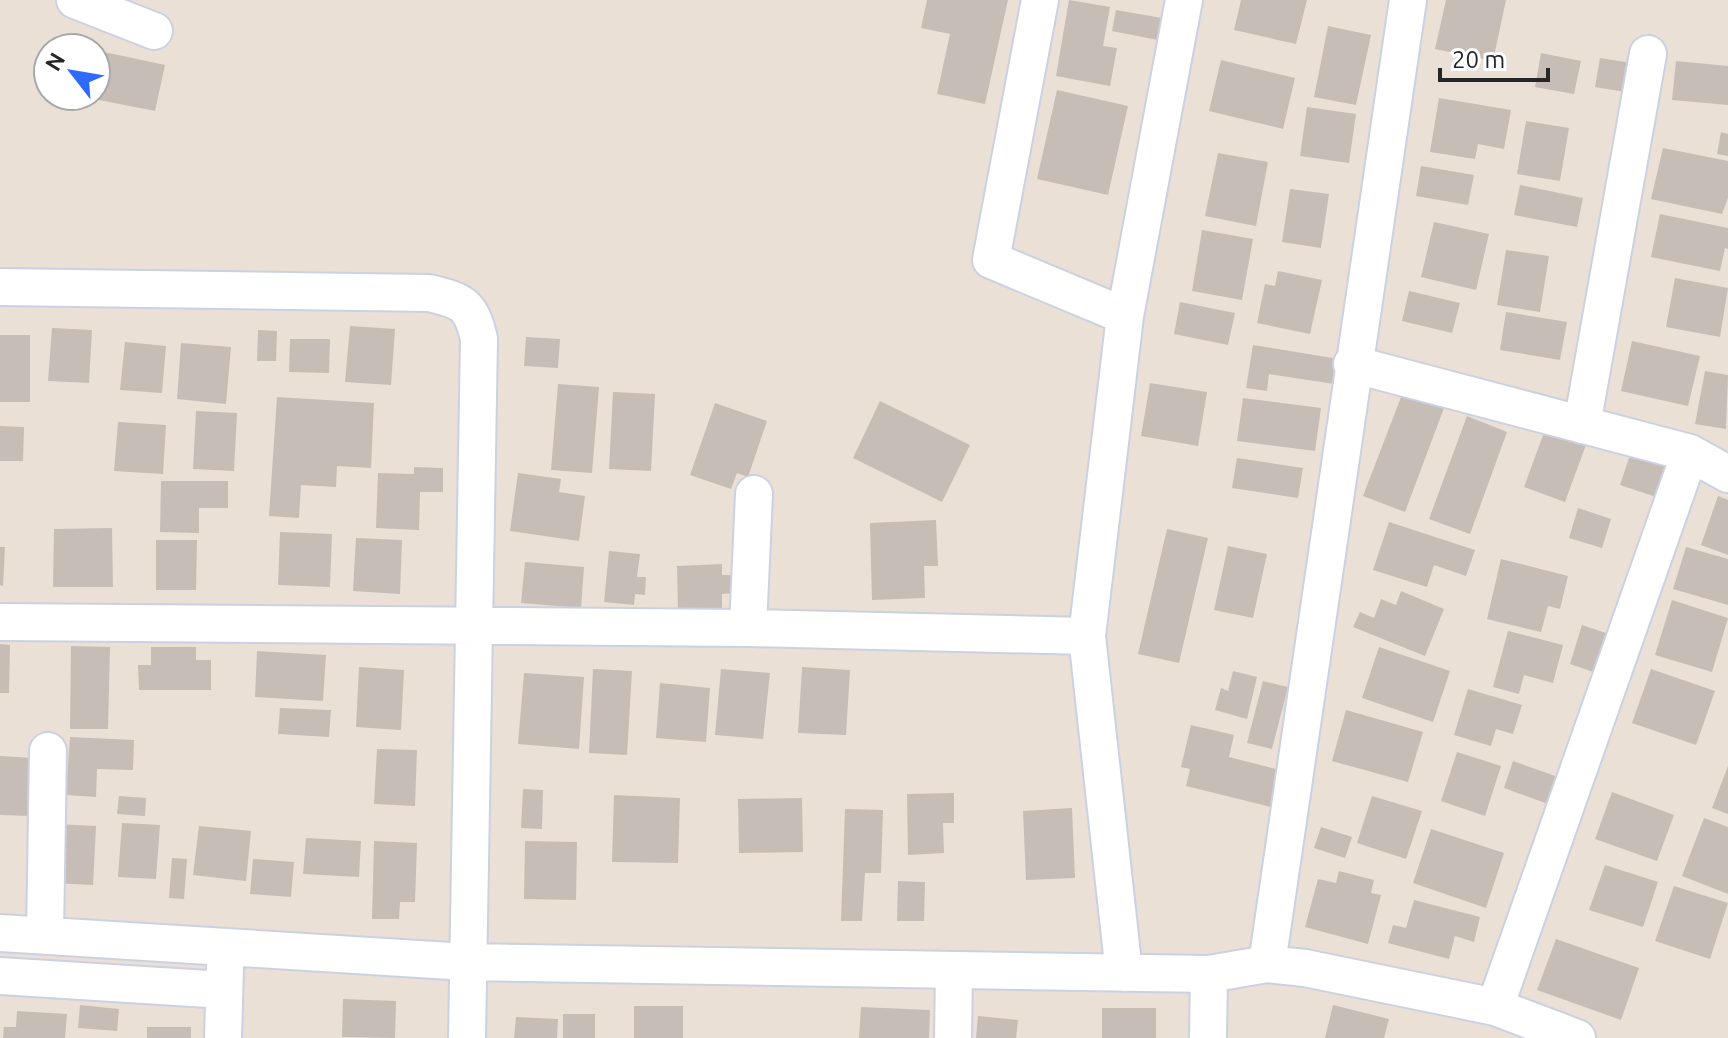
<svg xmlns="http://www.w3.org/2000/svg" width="1728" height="1038" font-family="Ubuntu,sans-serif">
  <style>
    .building { fill: #c6bdb6 }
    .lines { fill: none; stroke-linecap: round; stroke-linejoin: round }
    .minor-casing { stroke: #cbd1e2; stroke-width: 40 }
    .minor { stroke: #fff; stroke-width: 36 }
  </style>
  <rect width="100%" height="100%" fill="#ebe0d5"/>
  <!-- building -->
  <path class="building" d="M927,0H1008L985,104L937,94L950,34L921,28Z
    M1069,0L1110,7L1103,46L1117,48L1110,86L1056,76Z
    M1241,0H1307L1296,44L1234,30Z
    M1446,0H1506L1493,61L1435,49Z
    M1116,10L1162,18L1158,40L1112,31Z
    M1328,26L1371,35L1356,105L1314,97Z
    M104,52L165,65L155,111L94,99Z
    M1541,53L1581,61L1574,94L1535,87Z
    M1600,58L1631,63L1625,92L1595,87Z
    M1221,60L1295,78L1283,129L1209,111Z
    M1676,61L1728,66V105L1672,100Z
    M1057,90L1128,106L1108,195L1037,179Z
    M1439,98L1511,110L1504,149L1478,144L1475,159L1430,152Z
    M1307,107L1356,114L1349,163L1300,156Z
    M1526,121L1569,128L1560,181L1517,174Z
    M1721,132L1728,134V156L1717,154Z
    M1663,148L1728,161V198L1722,214L1651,199Z
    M1218,153L1268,162L1256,226L1205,216Z
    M1421,166L1474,175L1468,205L1416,196Z
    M1520,185L1583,198L1577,227L1514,215Z
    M1290,189L1329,194L1321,248L1282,242Z
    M1660,214L1728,228V249L1725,248L1720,271L1651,257Z
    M1434,222L1489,234L1476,290L1421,277Z
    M1202,230L1253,239L1242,300L1192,291Z
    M1506,250L1549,256L1540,312L1497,305Z
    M1278,271L1322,280L1310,334L1257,323L1265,284L1275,286Z
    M1675,278L1728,288L1720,337L1666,327Z
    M1409,291L1460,303L1452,333L1402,321Z
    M1180,302L1235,313L1228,345L1174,334Z
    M1506,312L1567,322L1560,360L1500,350Z
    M350,326L395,329L391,385L345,382Z
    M52,328L92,330L89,383L48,381Z
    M258,330L277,331L276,361H257Z
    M0,335H30V402H0Z
    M526,337L560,339L558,368L524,366Z
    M290,339H330L329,373L289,372Z
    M1632,341L1700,356L1688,406L1621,391Z
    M125,342L166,346L162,393L120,390Z
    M181,343L231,347L226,404L177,399Z
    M1253,345L1345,360L1341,385L1269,374L1267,391L1246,388Z
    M1705,371L1728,375L1726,429L1695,424Z
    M1150,383L1207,392L1198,446L1141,436Z
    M558,384L599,387L592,473L551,470Z
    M613,392L655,394L651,471L609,469Z
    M1403,392L1444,408L1405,512L1363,496Z
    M277,397L374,403L371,468L337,466L336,487L301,485L299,518L269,516Z
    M1243,398L1321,408L1315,451L1237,441Z
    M880,401L970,445L942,502L853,458Z
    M715,403L767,421L748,477L737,473L731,489L690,475Z
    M196,411L237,413L234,471L193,469Z
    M1467,416L1507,432L1470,534L1429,519Z
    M118,422L166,425L163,474L114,471Z
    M0,426L24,427L23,461H0Z
    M1546,427L1587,442L1565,502L1524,487Z
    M1632,449L1668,461L1656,497L1620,485Z
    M1237,458L1303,468L1298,498L1232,488Z
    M414,467L443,468V492H420L419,530L376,528L378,473L414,474Z
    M518,473L561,479L559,492L585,496L579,541L510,531Z
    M161,481H228V508H199V533L160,532Z
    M1718,496L1728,500V555L1701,545Z
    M1578,508L1611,519L1602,548L1569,538Z
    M936,520L938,566H924L925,598L872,600L870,523Z
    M1389,522L1475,550L1466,576L1434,565L1427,587L1373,570Z
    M112,528L113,587H53L54,529Z
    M1167,529L1208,538L1179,663L1138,654Z
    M280,532L332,534L330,587L278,585Z
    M356,538L402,540L400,594L353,591Z
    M156,540H197L196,590H156Z
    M1228,546L1267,554L1253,618L1214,610Z
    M0,547H5L3,586L0,585Z
    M1686,547L1728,559V605L1673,589Z
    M609,551L640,554L637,577H646L645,595L635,594L634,605L604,602Z
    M1501,559L1568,576L1560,609L1548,606L1541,632L1487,619Z
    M525,562L584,567L581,608L521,603Z
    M722,564V575H732L733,593L722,594V609L678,610L677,566Z
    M1401,591L1444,609L1425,656L1353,627L1360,612L1374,618L1381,599L1396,605Z
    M1672,600L1728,618L1712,672L1655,655Z
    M1582,625L1615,636L1602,675L1570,664Z
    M1508,631L1563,645L1553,683L1524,675L1519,694L1493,687Z
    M0,644L10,645L9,693H0Z
    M71,646L110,647L108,729H70Z
    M151,647H196V660H211V690H139L138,665H151Z
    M1379,647L1450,671L1433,722L1362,698Z
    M257,651L326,655L323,701L255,697Z
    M359,667L404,670L401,730L356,727Z
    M802,667L850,670L846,735L798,733Z
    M593,669L632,671L627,755L589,753Z
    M721,669L770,673L763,739L715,735Z
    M1651,669L1715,691L1696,745L1632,723Z
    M1233,671L1257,677L1247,719L1215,710L1221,688L1228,691Z
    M524,673L584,677L579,749L518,744Z
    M1263,681L1288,687L1272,749L1247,743Z
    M660,683L710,688L706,742L656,738Z
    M1468,689L1522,705L1513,734L1496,729L1491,746L1454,735Z
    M280,708L331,710L329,737L278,734Z
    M1346,710L1423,732L1408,782L1332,761Z
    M1191,725L1234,735L1229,757L1280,770L1271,807L1186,786L1190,769L1181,767Z
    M70,737L134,740L133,770L97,769L96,797L66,795Z
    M377,749L417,750L415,806L374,804Z
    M1457,752L1501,766L1485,816L1441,801Z
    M0,756L34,758L31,816L0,815Z
    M1513,761L1561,778L1551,805L1504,788Z
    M1728,766V814L1712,808Z
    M523,789L543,790L542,829L521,828Z
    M1612,792L1674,815L1657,861L1595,839Z
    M954,793V823H943L944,853L908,855L907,794Z
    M614,795L680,798L678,863L612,862Z
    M119,796L146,798L145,816L117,814Z
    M1372,796L1422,811L1406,859L1357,843Z
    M802,798L803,852L739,853L738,799Z
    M1072,808L1075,878L1026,880L1023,811Z
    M845,809L883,810L881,873H865L862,921H841Z
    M1704,818L1728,827V894L1682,876Z
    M122,823L160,825L156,879L118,877Z
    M56,824L96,826L93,885L52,883Z
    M199,826L251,831L246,881L193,875Z
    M1321,827L1352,837L1345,858L1314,848Z
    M1431,829L1504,853L1486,908L1413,883Z
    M306,838L361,841L359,877L303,874Z
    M374,841L417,843L415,902H400L399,919H372Z
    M525,841L577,842L576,900L524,899Z
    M172,858L187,859L184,899L169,898Z
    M253,859L294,862L291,897L250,894Z
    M1605,865L1658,882L1643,927L1589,910Z
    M1339,871L1374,880L1371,893L1381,895L1368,944L1305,927L1318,879L1336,883Z
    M898,881L925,882L924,921H897Z
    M1674,886L1728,903L1710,959L1655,941Z
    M1414,900L1480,917L1474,942L1455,936L1449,959L1388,943L1393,925L1406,928Z
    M1556,939L1639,968L1621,1020L1537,990Z
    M343,999L396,1001L395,1038L342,1037Z
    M80,1005L119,1009L117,1031L78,1028Z
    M1333,1005L1389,1019L1384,1038H1325Z
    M634,1006H683V1038H634Z
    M861,1007L930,1010L929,1038H859Z
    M1102,1008H1156V1038H1102Z
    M17,1011L67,1014L65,1038H3L4,1027H16Z
    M563,1014H595V1038H563Z
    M978,1016L1018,1020L1016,1038H976Z
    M516,1017L558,1019L557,1038H514Z
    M147,1027H191V1038H147Z"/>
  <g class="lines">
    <defs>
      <path id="minor" d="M75,0L154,31
        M1040,0L991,260L1125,316
        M0,287L429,293C463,301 471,304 479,339L467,1038
        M1352,364L1690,453L1728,474
        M1582,425L1648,54
        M0,622L748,628L1087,636
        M748,628L754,494
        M0,933L467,962L1209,974L1267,964L1305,968L1495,1007L1577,1038
        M45,936L48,751
        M1267,964L1408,0
        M1124,973L1087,636L1125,316L1184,0
        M0,976L224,990
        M1495,1007L1690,453
        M223,1038L225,967
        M953,1038L954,971
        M1208,1038L1209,974"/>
    </defs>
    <!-- minor casing -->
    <use href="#minor" class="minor-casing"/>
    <!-- minor -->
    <use href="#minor" class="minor"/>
  </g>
  <!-- north arrow -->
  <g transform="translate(72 72) rotate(301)"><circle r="38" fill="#ffffff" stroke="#a8a8a8" stroke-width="2"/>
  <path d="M0-6L14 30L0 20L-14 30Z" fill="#2f6aff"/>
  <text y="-12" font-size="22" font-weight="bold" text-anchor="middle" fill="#262626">N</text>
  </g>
  <!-- scale -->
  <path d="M1440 68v12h108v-12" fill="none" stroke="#262626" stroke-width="4"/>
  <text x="1452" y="68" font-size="24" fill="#262626" stroke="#ffffff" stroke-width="6" paint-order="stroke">20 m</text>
</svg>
